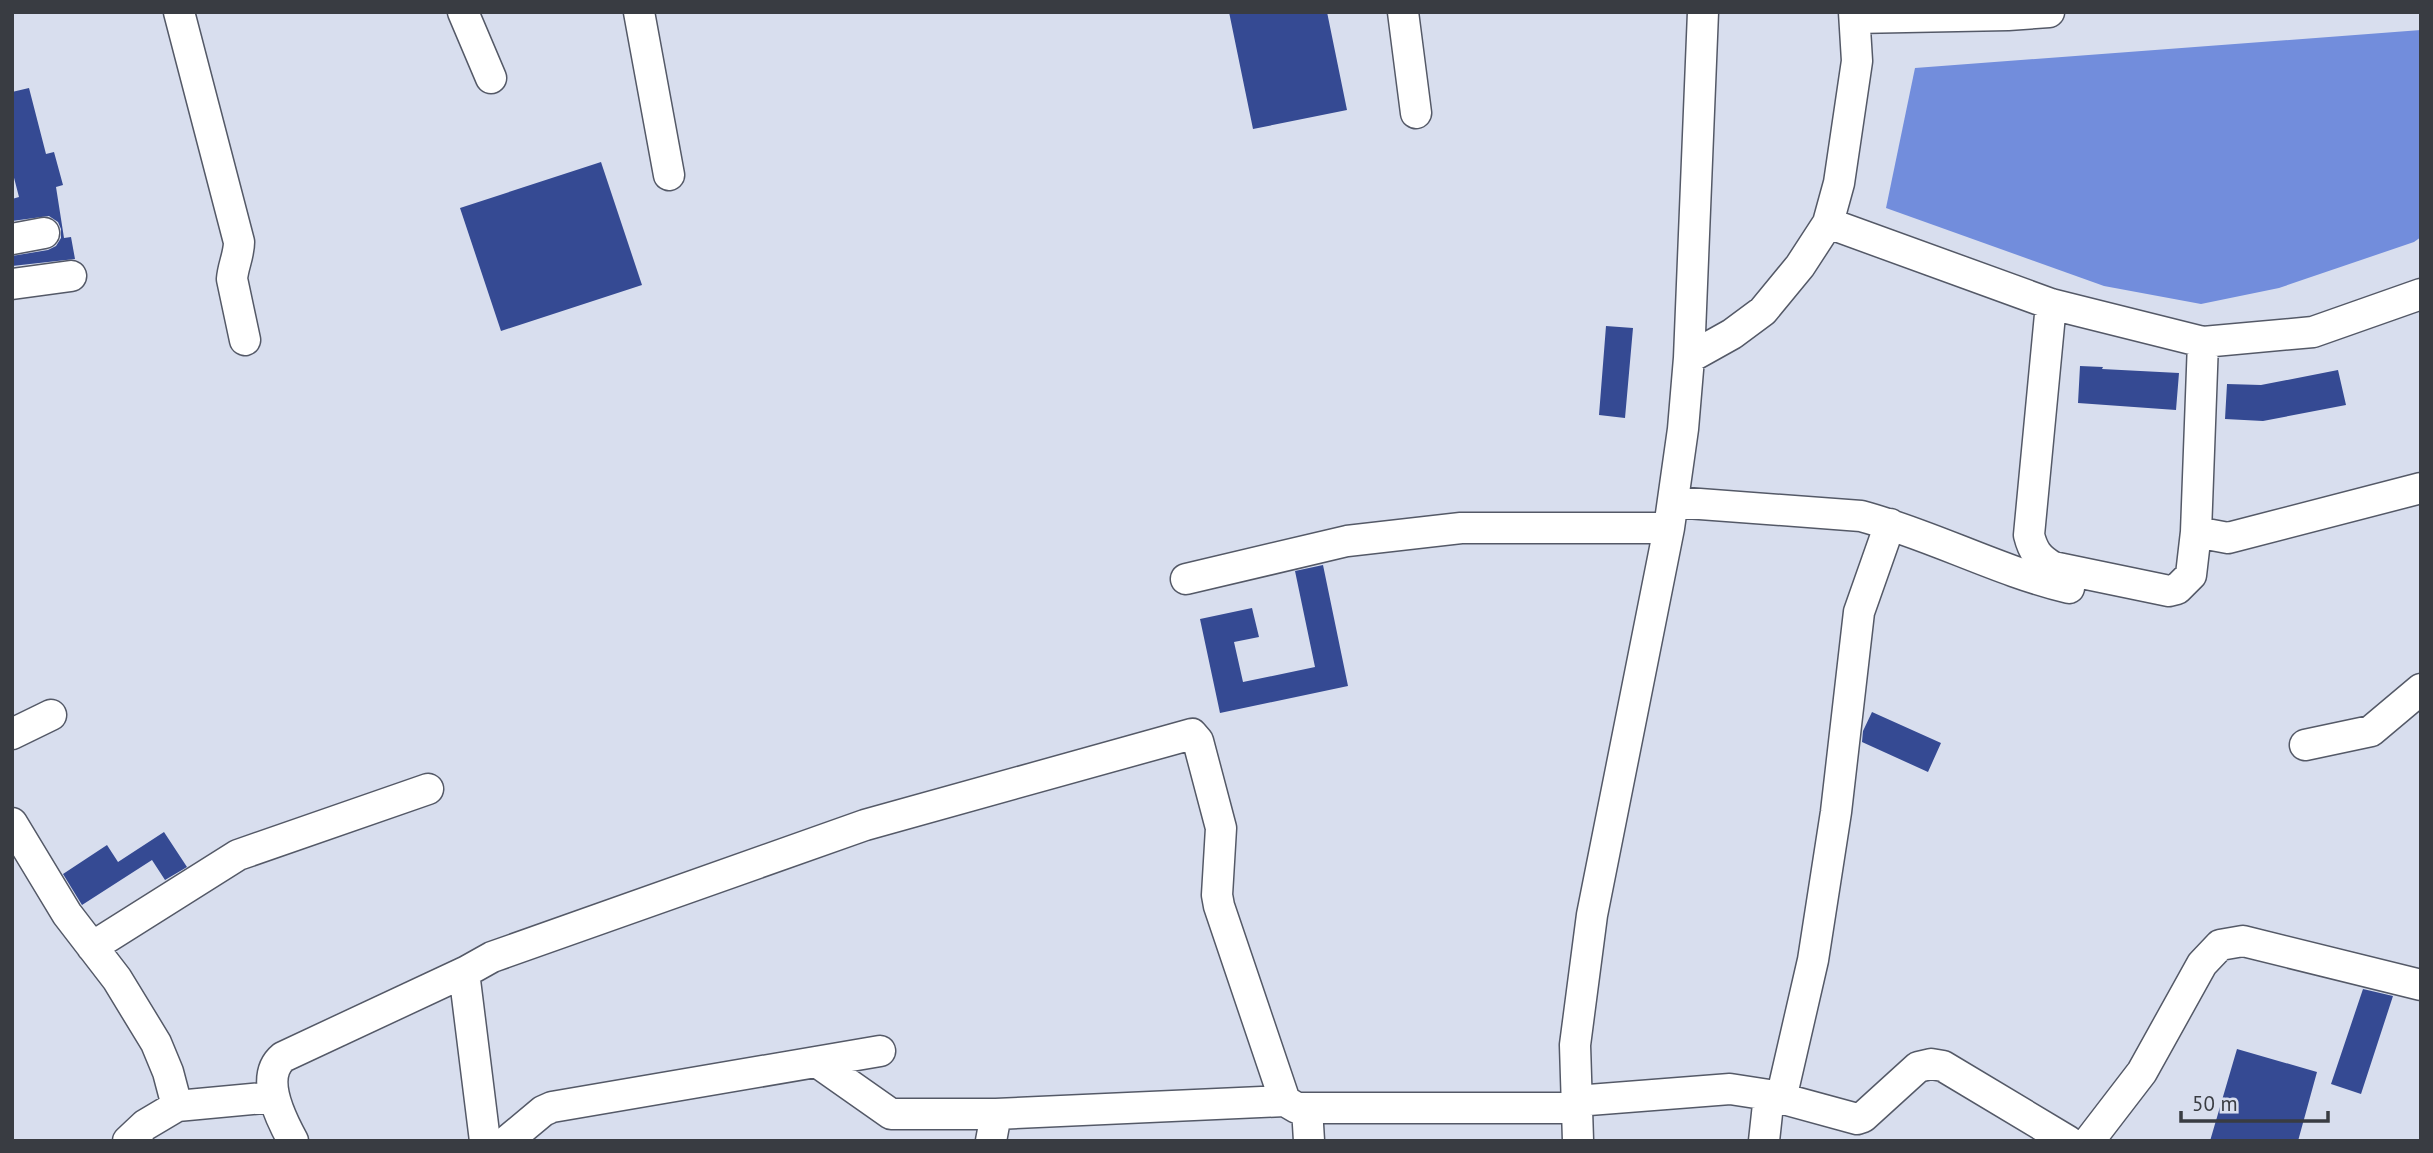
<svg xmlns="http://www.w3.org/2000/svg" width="2433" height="1153" font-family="'PT Sans',sans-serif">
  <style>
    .water { fill: #728ddc }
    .building { fill: #354a93 }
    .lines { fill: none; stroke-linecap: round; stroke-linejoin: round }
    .minor-casing { stroke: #545967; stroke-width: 33 }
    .minor { stroke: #fff; stroke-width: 30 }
  </style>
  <rect width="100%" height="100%" fill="#d8deee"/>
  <!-- water -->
  <path class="water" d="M2421,30V237L2414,242L2279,288L2201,304L2104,286L1886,208L1915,68Z"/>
  <!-- building -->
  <path class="building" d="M1229,12H1327L1347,110L1253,129Z
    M29,88L46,154L54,152L63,185L56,187L64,238L71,237L75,259L12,266V256L48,250L56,246L61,238V229L58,222L49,216L12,221V199L19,197L12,170V92Z
    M601,162L642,285L501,331L460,208Z
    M1606,326L1633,328L1625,418L1599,415Z
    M2080,366L2103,367L2102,369L2179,373L2176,410L2078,403Z
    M2338,370L2346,405L2263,421L2225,419L2227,384L2261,385Z
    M1323,565L1348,686L1220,713L1200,619L1252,608L1259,637L1234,642L1243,682L1315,667L1295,571Z
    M1872,712L1941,743L1928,772L1862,742L1863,731Z
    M164,832L187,867L165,880L152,860L82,905L63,874L107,845L118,862Z
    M2363,989L2393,996L2361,1094L2331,1084Z
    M2237,1049L2317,1072L2298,1141H2210Z"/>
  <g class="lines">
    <defs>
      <path id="minor" d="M179,12L239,242C239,255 233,266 232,279L245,340
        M463,12L491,78
        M639,12L669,175
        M1403,12L1416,113
        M1855,18L2008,15L2049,12
        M1828,223L2051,304L2203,342L2313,332L2421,294
        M12,239L44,233
        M12,284L71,276
        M2051,304L2029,535C2033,551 2038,558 2053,567L2169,591L2177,589L2191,575L2196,532L2203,342
        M1689,358L1732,334L1763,311L1800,266L1828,223L1839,183L1857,61L1854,12
        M1673,502L1861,516C1932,535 1998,571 2069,588
        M2196,532L2228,538L2421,488
        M1186,579L1347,541L1461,528H1669
        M12,734L51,715
        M2305,745L2371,731L2421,689
        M12,823L67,914L117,979L156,1043L168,1072L177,1106
        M92,947L238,855L428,789
        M817,1062L891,1114H996
        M1781,1099L1813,960L1836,812L1859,612L1890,524
        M1576,1101L1730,1089L1769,1095L1857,1119L1863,1117L1918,1067L1931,1064L1943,1066L2068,1141
        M1307,1108L1309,1141
        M128,1141L145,1125L177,1106L274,1097
        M293,1141C281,1119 259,1077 283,1057L467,971
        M485,1141L465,980L467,971L492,957L865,825L1192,734L1198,741L1221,828L1217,895L1219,906L1285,1101
        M507,1141L543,1111L552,1107L880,1051
        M991,1141L996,1114L1285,1101L1297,1108H1576
        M1578,1141L1575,1045L1592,915L1669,528L1683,429L1689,358L1703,12
        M1764,1141L1769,1095
        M2089,1141L2142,1072L2202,964L2220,945L2243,941L2421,985"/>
    </defs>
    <!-- minor casing -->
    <use href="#minor" class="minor-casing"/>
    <!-- minor -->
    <use href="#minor" class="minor"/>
  </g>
  <!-- border -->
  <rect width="2433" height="1153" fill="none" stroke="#393c42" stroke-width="28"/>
  <!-- scale -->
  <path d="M2181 1111v10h147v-10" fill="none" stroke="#393c42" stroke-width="3.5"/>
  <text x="2192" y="1111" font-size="21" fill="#393c42" stroke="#d8deee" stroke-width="5" paint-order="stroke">50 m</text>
</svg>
